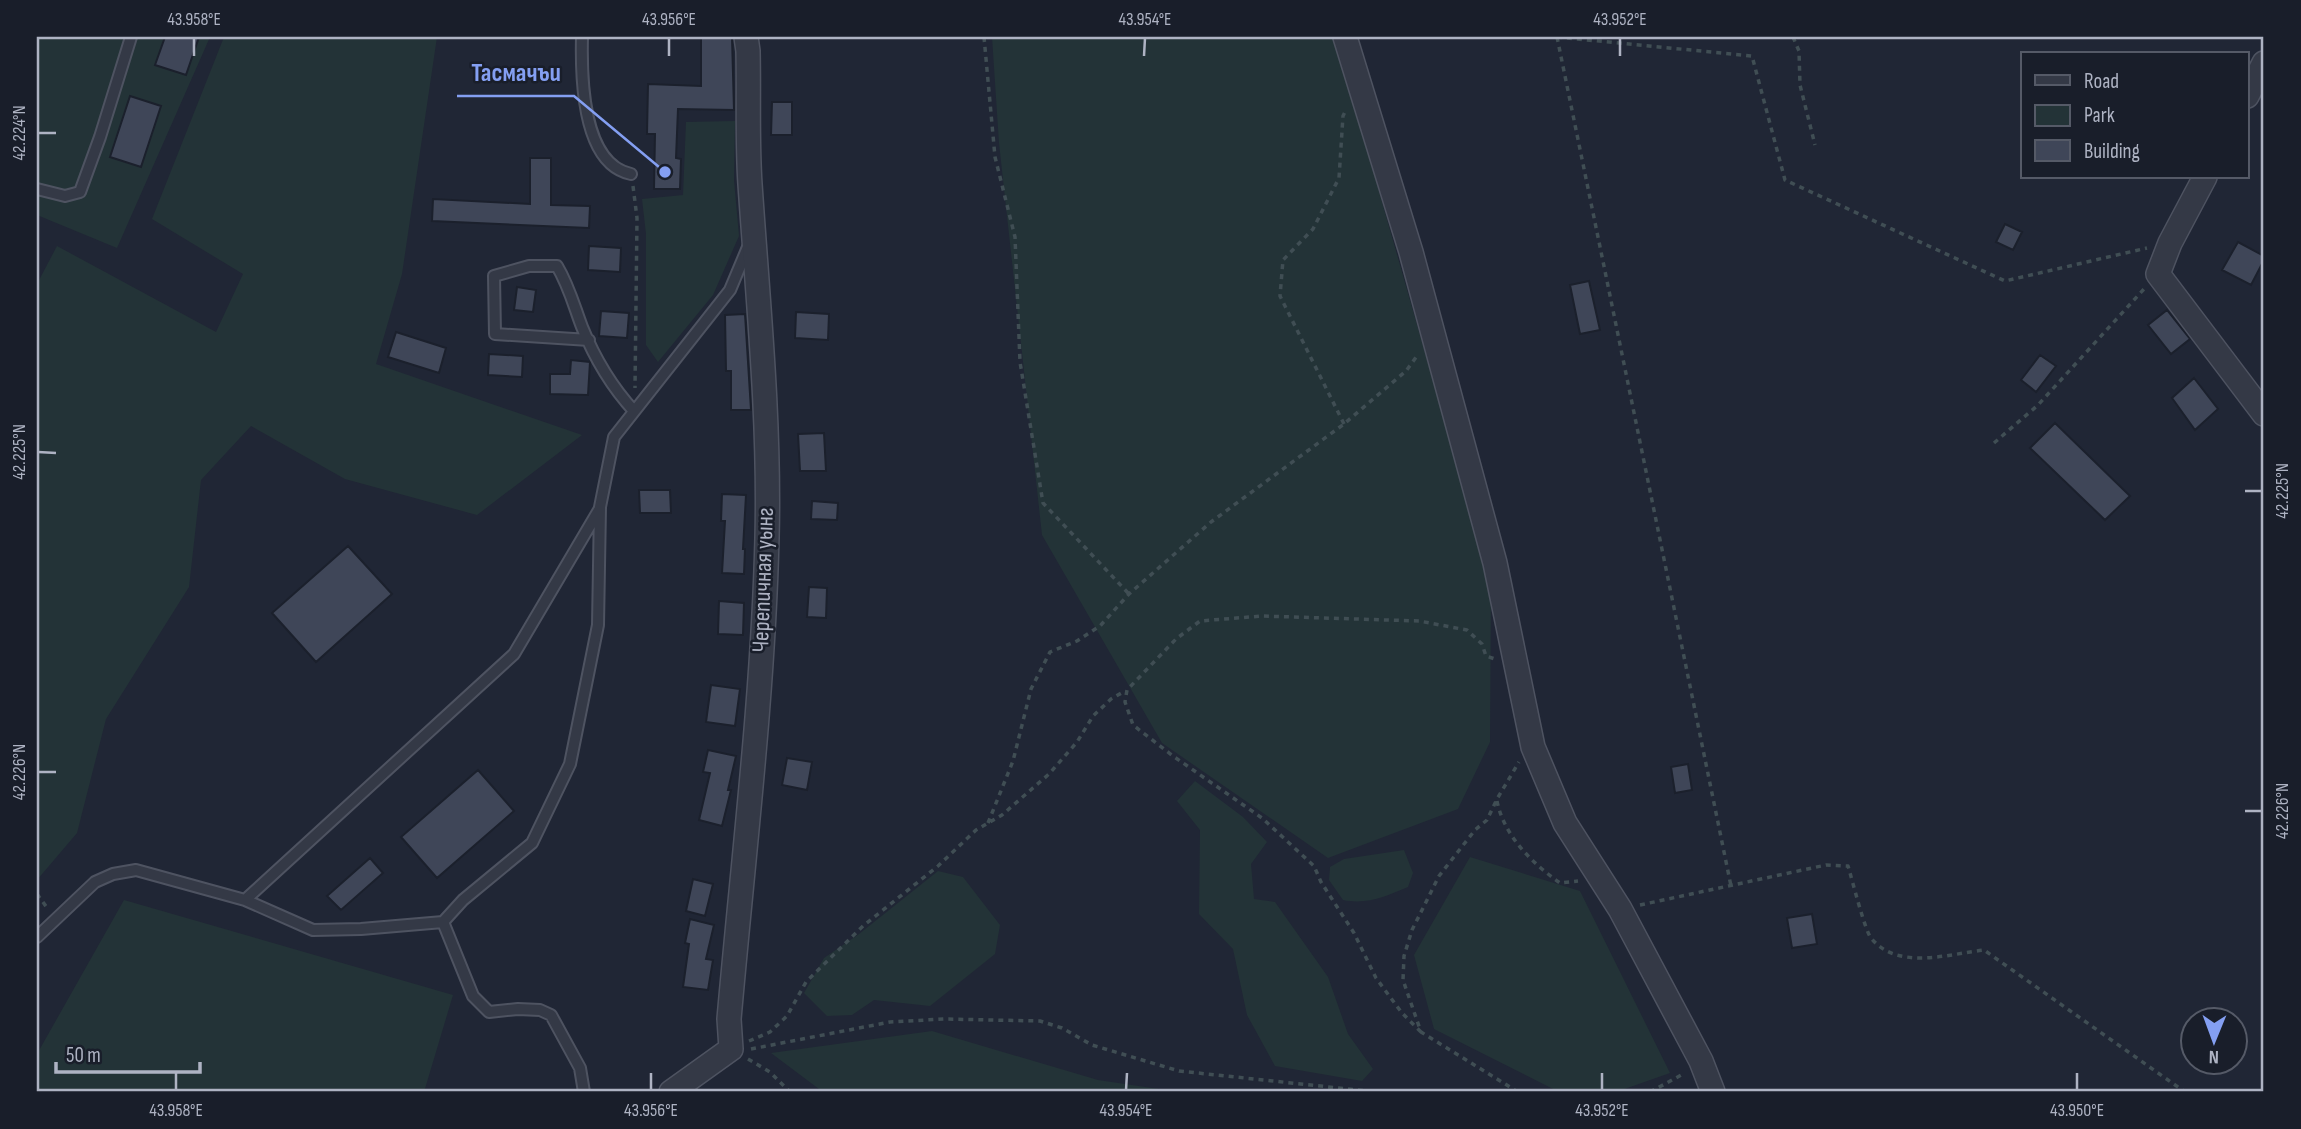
<svg xmlns="http://www.w3.org/2000/svg" width="2301" height="1129" font-family="'Sofia Sans Condensed',sans-serif">
  <style>
    .green { fill: #233337 }
    .building { fill: #3f4658; stroke: #1b202c; stroke-width: 2 }
    .lines { fill: none; stroke-linecap: round; stroke-linejoin: round }
    .lane-casing { stroke: #4e5361; stroke-width: 14 }
    .street-casing { stroke: #4e5361; stroke-width: 26 }
    .path { stroke: #404e54; stroke-width: 3.5; stroke-dasharray: 5 5; stroke-linecap: butt }
    .lane { stroke: #343946; stroke-width: 10 }
    .street { stroke: #343946; stroke-width: 23 }
    .ticks { fill: none; stroke: #aeb3c3; stroke-width: 2.5 }
    .labels { text-anchor: middle; dominant-baseline: central; stroke-width: 5; stroke-linejoin: round; paint-order: stroke }
    .street-label { font-size: 24px; fill: #aeb3c3; stroke: #191e2a }
    .leader { fill: none; stroke: #849ff2; stroke-width: 2.5 }
    .callout-dot { fill: #849ff2; stroke: #191e2a; stroke-width: 2.5 }
    .callout-label { font-size: 26px; text-anchor: middle; font-weight: bold; fill: #849ff2; stroke: #191e2a; stroke-width: 5; stroke-linejoin: round; paint-order: stroke }
    .neatline { fill: none; stroke: #aeb3c3; stroke-width: 2.5 }
    .ticks-label { font-size: 18px; text-anchor: middle; fill: #aeb3c3 }
  </style>
  <rect width="100%" height="100%" fill="#202635"/>
  <!-- green -->
  <path class="green" d="M37,37H210L117,248L37,215Z
    M224,37H437L402,274L376,364L582,435L477,515L345,479L251,426L201,480L189,587L106,719L77,833L37,880V284L57,246L216,332L243,274L152,219Z
    M992,37H1338L1382,202L1491,584L1490,742L1458,809L1328,858L1162,743L1042,535L999,143Z
    M735,121L734,180L739,236L713,295L658,362L646,345V234L642,199L683,195L686,122Z
    M1195,781L1243,817L1267,842L1251,864L1254,899L1275,902L1328,977L1348,1034L1373,1069L1362,1081L1275,1066L1247,1015L1233,949L1199,914L1200,830L1177,801Z
    M1404,850L1413,873L1408,887C1386,896 1368,905 1343,900L1329,880L1330,867L1344,859Z
    M1470,857L1580,891L1670,1073L1616,1092H1559L1434,1029L1414,955Z
    M938,871L963,877L1000,925L995,954L930,1006L874,1000L852,1015L827,1016L804,993L824,958L859,934Z
    M124,900L453,995L424,1092H37V1054Z
    M932,1031L1098,1080L1179,1092H823L771,1053Z"/>
  <!-- building -->
  <path class="building" d="M165,37H199L186,75L155,65Z
    M701,37H732L734,110L678,109L676,158L681,159L680,189H654L655,134H647L648,84L701,86Z
    M130,96L161,106L141,167L110,157Z
    M772,102H792V135H771Z
    M530,158H551V205L590,206L589,228L432,221L433,199L530,204Z
    M2005,224L2022,232L2013,250L1996,242Z
    M2238,242L2264,256V260L2251,285L2222,270Z
    M589,246L621,248L620,272L588,270Z
    M1589,281L1600,330L1580,334L1570,285Z
    M517,287L536,290L533,312L514,310Z
    M2167,310L2190,339L2171,354L2148,325Z
    M601,311L629,313L627,338L599,336Z
    M796,312L829,314L828,340L795,338Z
    M745,314L751,410H731V371H726L725,315Z
    M396,332L446,348L439,373L388,357Z
    M489,354L523,356L522,377L488,375Z
    M2040,355L2056,366L2036,392L2021,380Z
    M571,360L590,362L588,395L550,394V374H570Z
    M2194,378L2218,409L2195,430L2172,398Z
    M2055,423L2130,496L2105,520L2030,448Z
    M824,433L826,471H800L798,434Z
    M639,490H670L671,513H640Z
    M722,494L746,495L743,549H745L744,574L722,573L725,521H721Z
    M812,501L838,503L837,520L811,519Z
    M348,546L392,594L316,662L272,613Z
    M809,587L827,588L826,618L807,617Z
    M719,601L744,603L743,635L718,634Z
    M711,685L740,689L735,726L706,722Z
    M708,750L736,756L728,790H731L722,826L699,820L710,773L703,772Z
    M787,758L812,762L807,790L782,785Z
    M1688,764L1692,790L1675,793L1671,767Z
    M478,770L514,811L437,878L401,837Z
    M370,858L383,873L341,910L327,896Z
    M693,879L713,884L705,916L686,911Z
    M1812,914L1817,944L1792,948L1787,918Z
    M690,919L714,925L706,959L713,960L708,990L683,987L689,944L685,943Z"/>
  <g class="lines">
    <defs>
      <path id="lane" d="M582,37C581,77 582,164 631,174
        M37,189L65,196L80,192L100,137L131,37
        M589,340L495,334L494,276L529,266H557C569,286 574,306 582,327C595,359 611,386 634,411
        M245,900L514,654L599,510
        M443,922L473,996L489,1012L518,1009L540,1010L551,1015L580,1068L584,1092
        M37,937L95,882L113,874L136,870L245,900L313,930L361,929L443,922L463,900L532,843L570,764L598,625L600,507L614,437L730,290L748,247"/>
      <path id="street" d="M1345,37L1411,252L1495,563L1533,747L1565,823L1620,909L1701,1061L1713,1092
        M2247,96L2264,63
        M2205,177L2170,243L2158,274L2264,414
        M671,1092L731,1049L729,1019C743,859 763,699 767,538C770,420 758,302 750,184C747,140 749,95 748,51L746,37"/>
    </defs>
    <!-- lane casing -->
    <use href="#lane" class="lane-casing"/>
    <!-- street casing -->
    <use href="#street" class="street-casing"/>
    <!-- path -->
    <path class="path" d="M984,37L995,157L1015,237L1020,362L1043,503L1129,594
      M1547,37H1557L1731,886
      M1557,37L1752,56L1785,180L2005,281L2147,248
      M1793,37L1799,51L1800,85L1815,145
      M633,186L637,218L635,388
      M1344,424L1280,296L1283,260L1313,229L1339,178L1343,116L1346,110
      M1994,443L2038,405L2144,289
      M1497,801C1504,836 1532,863 1560,883L1578,881
      M988,823L1013,761L1031,689L1050,652L1077,641L1100,626L1129,594L1211,522L1344,424L1406,371L1417,356
      M37,894L48,909
      M1640,905L1826,865L1848,866C1852,879 1865,931 1871,938C1898,971 1948,954 1984,950L2185,1092
      M1421,1032L1402,1013L1376,978L1354,933L1321,882L1314,866L1262,818L1173,756L1133,725L1125,702L1127,690L1176,639L1200,621L1262,616L1419,621L1467,630L1482,644L1486,656L1495,659
      M749,1041L770,1032L787,1016L806,982L863,926L938,866L976,830L1002,815L1049,774L1077,742L1093,716L1111,699L1125,691
      M751,1049L890,1022L944,1019L1040,1021L1062,1028L1092,1045L1179,1071L1376,1092
      M748,1059L770,1072L790,1092
      M1518,1092L1421,1032L1403,980L1404,956L1412,930L1439,876L1475,830L1487,820L1497,799L1519,762
      M1650,1092L1685,1073"/>
    <!-- lane -->
    <use href="#lane" class="lane"/>
    <!-- street -->
    <use href="#street" class="street"/>
  </g>
  <!-- ticks -->
  <path class="ticks" d="M194,56V38M669,56V38M1144,56L1145,38M1620,56V38M38,133H56M38,452L56,453M2245,491H2262M38,772H56M2245,811H2262M176,1090V1073M651,1090V1073M1126,1090L1127,1073M1602,1090V1073M2077,1090V1073"/>
  <g class="labels">
    <!-- street labels -->
    <g class="street-label">
      <text transform="translate(763 580) rotate(-88)">Черепичная уынг</text>
    </g>
  </g>
  <!-- callouts -->
  <path class="leader" d="M665 172L574 96H457"/>
  <circle class="callout-dot" cx="665" cy="172" r="7"/>
  <g class="callout-label">
    <text x="516" y="81">Тасмачъи</text>
  </g>
  <!-- border -->
  <rect width="2301" height="1129" fill="none" stroke="#191e2a" stroke-width="77"/>
  <!-- legend -->
  <rect x="2021" y="52" width="228" height="126" fill="#191e2a" stroke="#555a67" stroke-width="2"/>
  <rect x="2035" y="75" width="35" height="10" fill="#343946" stroke="#555a67" stroke-width="2"/>
  <text x="2084" y="88" font-size="21" fill="#aeb3c3">Road</text>
  <rect x="2035" y="105" width="35" height="21" fill="#233337" stroke="#555a67" stroke-width="2"/>
  <text x="2084" y="122" font-size="21" fill="#aeb3c3">Park</text>
  <rect x="2035" y="140" width="35" height="21" fill="#3f4658" stroke="#555a67" stroke-width="2"/>
  <text x="2084" y="158" font-size="21" fill="#aeb3c3">Building</text>
  <!-- north arrow -->
  <g transform="translate(2214 1041) rotate(181)"><circle r="33" fill="#191e2a" stroke="#555a67" stroke-width="2"/>
  <path d="M0-5L12 26L0 18L-12 26Z" fill="#849ff2"/>
  <text y="-10" font-size="19" font-weight="bold" text-anchor="middle" fill="#aeb3c3">N</text>
  </g>
  <!-- scale -->
  <path d="M56 1062v10h144v-10" fill="none" stroke="#aeb3c3" stroke-width="3.5"/>
  <text x="66" y="1062" font-size="21" fill="#aeb3c3" stroke="#191e2a" stroke-width="5" paint-order="stroke">50 m</text>
  <rect x="38" y="38" width="2224" height="1052" class="neatline"/>
  <g class="ticks-label">
    <text x="194" y="25">43.958°E</text>
    <text x="669" y="25">43.956°E</text>
    <text x="1145" y="25">43.954°E</text>
    <text x="1620" y="25">43.952°E</text>
    <text transform="translate(19 133) rotate(-90)" y="6">42.224°N</text>
    <text transform="translate(19 452) rotate(-90)" y="6">42.225°N</text>
    <text transform="translate(2282 491) rotate(-90)" y="6">42.225°N</text>
    <text transform="translate(19 772) rotate(-90)" y="6">42.226°N</text>
    <text transform="translate(2282 811) rotate(-90)" y="6">42.226°N</text>
    <text x="176" y="1116">43.958°E</text>
    <text x="651" y="1116">43.956°E</text>
    <text x="1126" y="1116">43.954°E</text>
    <text x="1602" y="1116">43.952°E</text>
    <text x="2077" y="1116">43.950°E</text>
  </g>
</svg>
